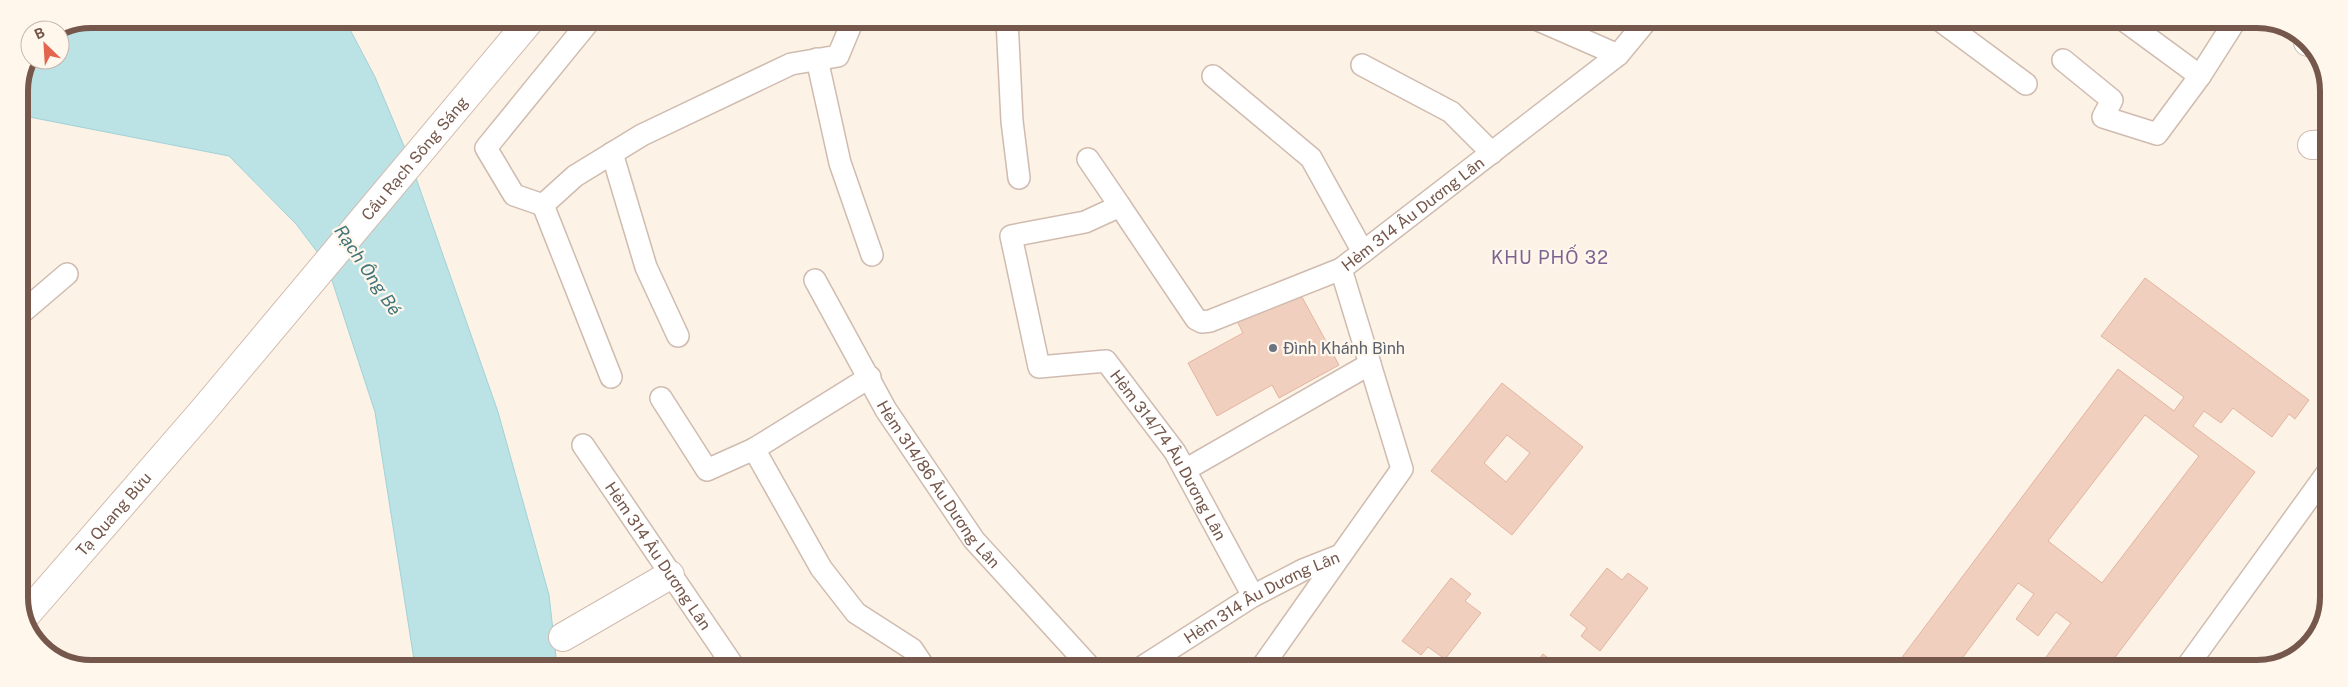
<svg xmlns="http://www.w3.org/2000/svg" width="2348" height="687" font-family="'Public Sans',sans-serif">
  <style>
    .water { fill: #bbe2e5; stroke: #a1d2d7 }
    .building { fill: #f1cfbe; stroke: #e3b49f; fill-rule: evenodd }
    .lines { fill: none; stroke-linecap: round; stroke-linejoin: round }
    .lane-casing { stroke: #d0bbaf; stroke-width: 24 }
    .street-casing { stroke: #d0bbaf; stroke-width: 30 }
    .secondary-casing { stroke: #d2bbad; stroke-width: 30 }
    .lane { stroke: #fff; stroke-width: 21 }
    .street { stroke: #fff; stroke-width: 28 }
    .secondary { stroke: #fff; stroke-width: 28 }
    .worship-dot { fill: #6b7280; stroke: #fff6ec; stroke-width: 2 }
    .labels { text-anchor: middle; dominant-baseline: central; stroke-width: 4.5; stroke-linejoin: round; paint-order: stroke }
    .street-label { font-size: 16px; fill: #75574b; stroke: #fff6ec }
    .worship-label { font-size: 16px; fill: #5b616d; stroke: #fff6ec; text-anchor: start }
    .neighbourhood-label { font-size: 18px; letter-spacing: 1px; fill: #7e6391; stroke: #fff6ec }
    .water-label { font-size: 18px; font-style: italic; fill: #3f747a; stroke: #fff6ec }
    .rim { fill: none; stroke: #75574b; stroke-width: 6 }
  </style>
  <rect width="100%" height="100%" fill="#fcf2e6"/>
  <!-- water -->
  <path class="water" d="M91,19L345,20L375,77L409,158L498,412L549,595L557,666H415L375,412L327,265L296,224L229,156L19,115V90L31,60H60V31Z"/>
  <!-- building -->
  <path class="building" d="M2145,278L2309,400L2295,419L2289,414L2272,437L2233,408L2221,423L2204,411L2193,426L2255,472L2107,668H2038L2071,623L2056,612L2038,636L2016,619L2034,594L2018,583L1955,668H1894L2118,369L2174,411L2184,397L2101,336ZM2145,415L2199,456L2102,583L2048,541Z
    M1297,288L1339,365L1279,398L1272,385L1217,416L1188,363L1243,333L1237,321Z
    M1502,383L1583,447L1512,535L1431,471ZM1507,435L1530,453L1506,482L1484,463Z
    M1607,568L1622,580L1628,573L1648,588L1600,651L1581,636L1587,628L1570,615Z
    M1451,578L1471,594L1465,601L1481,613L1445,659L1428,647L1421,655L1402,641Z
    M1543,654L1558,666L1564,659L1575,668L1533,667Z"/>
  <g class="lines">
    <defs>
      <g id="lane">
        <path d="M1007,20L1012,121L1019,178"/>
        <path d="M1538,20L1618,55"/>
        <path d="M1941,21L2026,84"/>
        <path d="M2125,21L2200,76"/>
        <path d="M817,59L840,163L872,255"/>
        <path d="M2063,60L2112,100L2103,117L2157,134L2200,76L2235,21"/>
        <path d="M1362,65L1451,112L1492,153"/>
        <path d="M1213,76L1311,158L1363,252"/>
        <path d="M612,153L646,267L678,336"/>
        <path id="s1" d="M1088,159L1120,206L1085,222L1011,236L1039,367L1106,361L1175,452L1253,596"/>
        <path d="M543,205L514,195L486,148L591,19"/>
        <path d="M1120,206L1196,319L1202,322L1210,321L1341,269"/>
        <path id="s2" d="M815,280L886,410L974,540L1090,667"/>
        <path d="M19,315L67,274"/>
        <path d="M611,377L543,205L575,176L642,135L791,64L838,56L853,20"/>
        <path d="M661,398L707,470L754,449L821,568L856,613L912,649L924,667"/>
        <path id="s3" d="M583,445L734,667"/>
        <path d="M754,449L870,377"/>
        <path d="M1185,470L1370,364"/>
        <path id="s4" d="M1142,667L1253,596L1303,570L1341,555L1402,469L1341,269L1618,55L1647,20"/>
        <path d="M1262,667L1341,555"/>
        <path d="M2186,668L2327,473"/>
      </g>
      <path id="street" d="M2308,42H2309
        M2312,145L2329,144
        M563,637L670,575"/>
      <g id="secondary">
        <path id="s5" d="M25,616L202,412L531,19"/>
      </g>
    </defs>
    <!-- lane casing -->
    <use href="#lane" class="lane-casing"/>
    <!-- street casing -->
    <use href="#street" class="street-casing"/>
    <!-- secondary casing -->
    <use href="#secondary" class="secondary-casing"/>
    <!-- lane -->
    <use href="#lane" class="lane"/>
    <!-- street -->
    <use href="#street" class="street"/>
    <!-- secondary -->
    <use href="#secondary" class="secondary"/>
  </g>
  <!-- markers -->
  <circle class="worship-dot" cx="1273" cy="348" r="5"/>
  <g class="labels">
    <!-- street labels -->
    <g class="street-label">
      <text stroke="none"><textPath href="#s5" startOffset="601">Cầu Rạch Sông Sáng</textPath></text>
      <text stroke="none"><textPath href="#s4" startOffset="634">Hẻm 314 Âu Dương Lân</textPath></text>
      <text stroke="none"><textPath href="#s1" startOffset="485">Hẻm 314/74 Âu Dương Lân</textPath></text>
      <text stroke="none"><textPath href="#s2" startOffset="239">Hẻm 314/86 Âu Dương Lân</textPath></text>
      <text stroke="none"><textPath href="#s5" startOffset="135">Tạ Quang Bửu</textPath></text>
      <text stroke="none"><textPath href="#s3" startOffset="134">Hẻm 314 Âu Dương Lân</textPath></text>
      <text stroke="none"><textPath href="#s4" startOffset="139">Hẻm 314 Âu Dương Lân</textPath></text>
    </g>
    <!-- worship labels -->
    <g class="worship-label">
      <text x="1283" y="348">Đình Khánh Bình</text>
    </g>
    <!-- neighbourhood labels -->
    <g class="neighbourhood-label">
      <text x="1550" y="257">KHU PHỐ 32</text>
    </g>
    <!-- water labels -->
    <g class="water-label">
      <text transform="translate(368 270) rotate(56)">Rạch Ông Bé</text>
    </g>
  </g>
  <!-- crop -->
  <path d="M0 0H2348V687H0ZM91 28H2257A63 63 0 0 1 2320 91V597A63 63 0 0 1 2257 660H91A63 63 0 0 1 28 597V91A63 63 0 0 1 91 28Z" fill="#fff6ec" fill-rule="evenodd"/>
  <path class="rim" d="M91 28H2257A63 63 0 0 1 2320 91V597A63 63 0 0 1 2257 660H91A63 63 0 0 1 28 597V91A63 63 0 0 1 91 28Z"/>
  <!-- north arrow -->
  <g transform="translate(45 45) rotate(335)"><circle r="24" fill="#fff6ec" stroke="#c8b6ac"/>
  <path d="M0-4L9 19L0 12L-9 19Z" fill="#e3654e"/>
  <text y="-8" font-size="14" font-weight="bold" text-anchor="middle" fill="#75574b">B</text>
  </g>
</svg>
